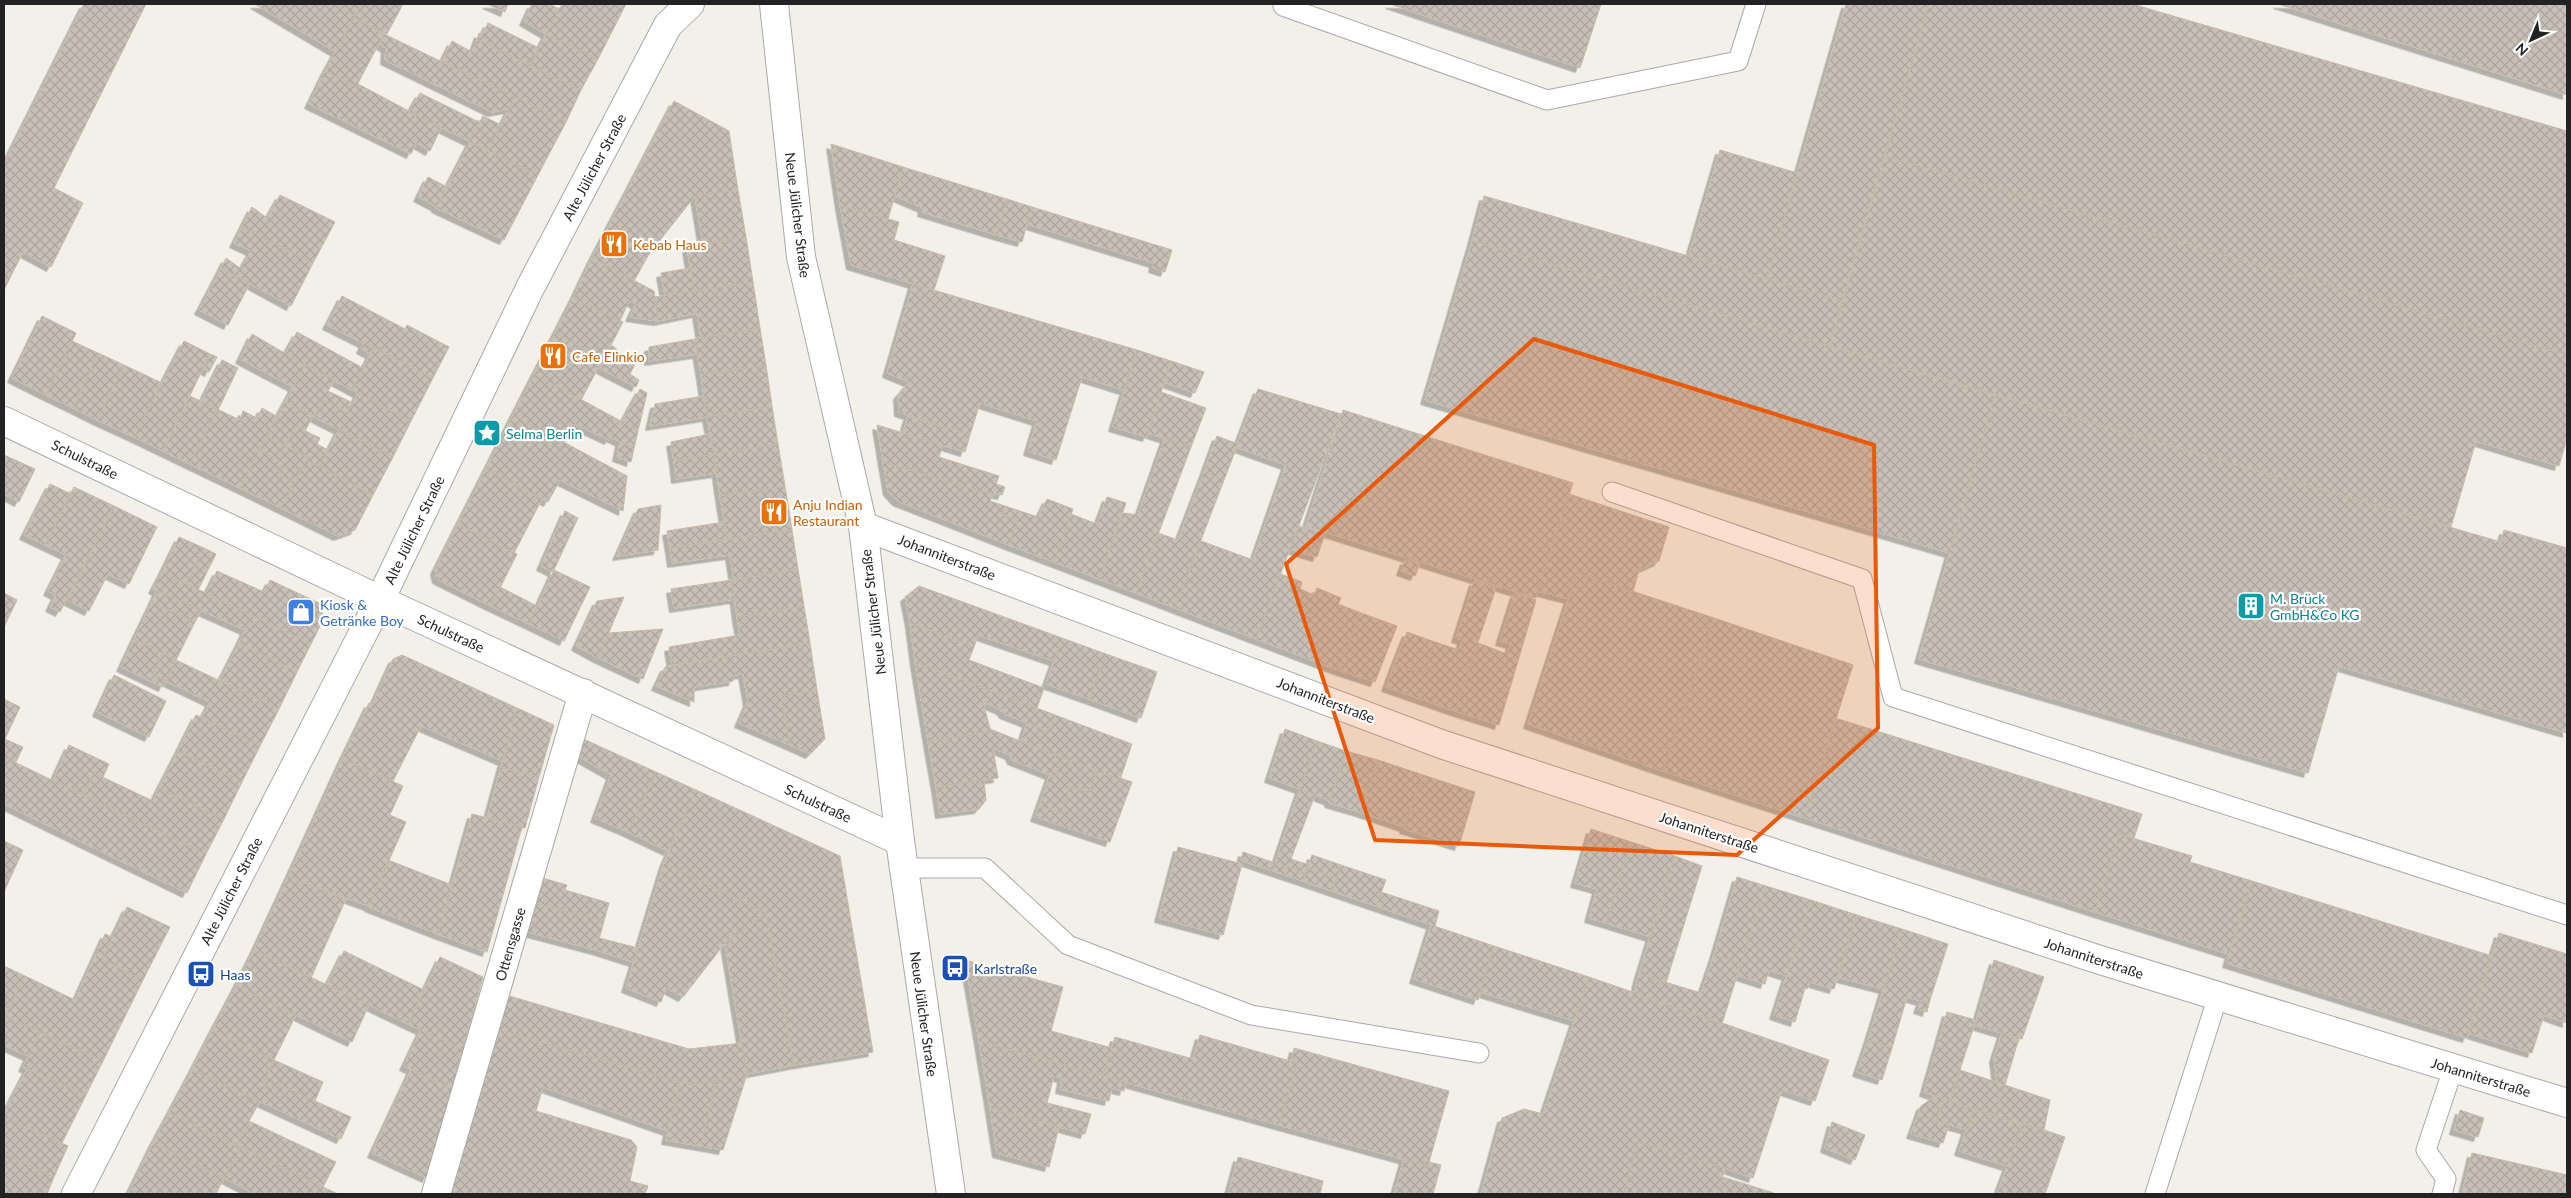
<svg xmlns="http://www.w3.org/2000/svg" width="2571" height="1198" font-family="Lato,sans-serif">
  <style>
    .building { fill: url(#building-cross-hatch); stroke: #c5baa9; filter: url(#shadow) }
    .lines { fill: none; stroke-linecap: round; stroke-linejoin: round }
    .service-casing { stroke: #a9a9a9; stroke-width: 21 }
    .minor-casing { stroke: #a9a9a9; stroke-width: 30 }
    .tertiary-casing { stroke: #a9a9a9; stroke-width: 30 }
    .service { stroke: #fff; stroke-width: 19 }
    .minor { stroke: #fff; stroke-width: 28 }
    .tertiary { stroke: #fff; stroke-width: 28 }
    .marked { fill: #e8590c; fill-opacity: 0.2; stroke: #e8590c; stroke-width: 4; stroke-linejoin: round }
    .labels { text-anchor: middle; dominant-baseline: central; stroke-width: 4.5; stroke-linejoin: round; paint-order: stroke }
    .street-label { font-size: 14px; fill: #222; stroke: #fff }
    .food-label { font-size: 14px; fill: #c56008; stroke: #fff; text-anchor: start }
    .culture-label { font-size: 14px; fill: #0d838f; stroke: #fff; text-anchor: start }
    .shop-label { font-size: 14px; fill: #366cbe; stroke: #fff; text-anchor: start }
    .transit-label { font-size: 14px; fill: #164399; stroke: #fff; text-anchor: start }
  </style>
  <defs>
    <pattern id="building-cross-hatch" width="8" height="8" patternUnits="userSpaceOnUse" patternTransform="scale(1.25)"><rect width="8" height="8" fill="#c8c0b7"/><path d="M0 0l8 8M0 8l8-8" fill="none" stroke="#aca59d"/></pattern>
    <filter id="shadow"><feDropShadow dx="-4.5" dy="4.5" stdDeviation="0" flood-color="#0004"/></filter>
  </defs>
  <rect width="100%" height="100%" fill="#f2f0e8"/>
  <!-- building -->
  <path class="building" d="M84,4H146L54,188L83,203L51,267L23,252L4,290V159L6,160Z
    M255,4H334L355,16L336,52Z
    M334,4H362L355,16Z
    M362,4H403L387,34L354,18Z
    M487,4H508L505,12Z
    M532,4H549L559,9L546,34L524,21Z
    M562,4H626L598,59L546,34Z
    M1390,4H1601L1580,68Z
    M1846,4H1929L1842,301L1767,279Z
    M1929,4H2132L2567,131V355L1885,156Z
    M2278,4H2567V95Z
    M354,18L384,34L356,87L325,71Z
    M488,23L539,48L530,66L477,39L479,33L482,35Z
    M384,34L515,97L509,109L492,112L385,60L386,48L379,44Z
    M546,34L598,59L581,90L530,66Z
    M477,39L581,90L566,122L442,61L452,41L472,52Z
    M325,71L356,87L358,84L441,128L430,151L416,143L411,154L309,104Z
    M420,93L479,122L469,141L409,112Z
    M515,97L566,122L538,175L488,151Z
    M674,101L729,131L738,190L695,196L649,254L634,281L592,258Z
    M483,116L501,125L488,151L469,141Z
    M470,142L538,175L504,240L436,208Z
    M831,144L903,167L888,219L840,205Z
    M1720,150L1797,173L1767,279L1689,256Z
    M1885,156L2567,355V438L2559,466L2476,441L2451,527L1830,346Z
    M903,167L1007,199L997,235L922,212L923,208L895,196Z
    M428,177L447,187L437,207L418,197Z
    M738,190L746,237L703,244L695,196Z
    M280,195L335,222L313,263L242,227L252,207L267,218Z
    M1484,196L1842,301L1830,346L1472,241Z
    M1007,199L1032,207L1022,242L997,235Z
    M840,205L899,222L894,240L945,256L934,290L851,265Z
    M1032,207L1172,250L1165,272L1153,268L1154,263L1027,224Z
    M242,227L313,263L291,306L221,268L226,258L241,269L251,251L234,243Z
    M746,237L753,282L694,291L687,247Z
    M1472,241L1995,395L1950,553L1425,400Z
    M592,258L654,291L658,321L630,317L636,304L629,301L620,321L573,298Z
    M221,268L250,283L228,325L199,310Z
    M691,268L694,291L665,295L661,273Z
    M753,282L760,328L701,338L697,313L658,321L655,297Z
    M913,284L1137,350L1124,390L1082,377L1056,460L1028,451L1037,421L980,403L970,435L899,412L898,395L909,382L887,373Z
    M342,296L405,329L407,325L449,347L433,378L327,325Z
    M573,298L623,322L611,345L619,351L617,354L636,362L630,374L639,380L636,387L599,368L603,359L555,333Z
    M42,316L76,333L46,395L12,378Z
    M760,328L766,365L701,375L695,339Z
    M297,332L363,368L352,390L285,354Z
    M555,333L603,359L581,400L534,374Z
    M252,334L305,365L293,387L240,359Z
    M695,339L697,354L649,361V347Z
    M72,341L98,353L73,408L46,395Z
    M184,341L210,354L163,451L134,437Z
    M364,342L374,347L370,354L361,349Z
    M374,347L433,378L411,421L352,390Z
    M1137,350L1171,361L1147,437L1113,427Z
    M98,353L124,365L97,420L73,408Z
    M210,354L217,357L209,372L203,369Z
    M222,360L238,368L218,410L201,402Z
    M1171,361L1204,372L1195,393L1164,382Z
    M124,365L162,383L134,437L97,420Z
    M305,365L334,380L328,391L353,403L347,413L323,400L314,416L285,402Z
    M766,365L772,406L707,417L701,375Z
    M534,374L619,420L609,440L575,424L564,443L513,415Z
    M640,389L647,393L638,431L622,422Z
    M1258,389L1341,414L1256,639L1175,608L1201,541L1253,560L1286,465L1236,447Z
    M1161,392L1206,408L1191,447L1148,433Z
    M358,393L411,421L393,457L314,417L323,400L347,413Z
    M1995,395L2501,542L2504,530L2567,548V733L2339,666L2308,773L1919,659Z
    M190,396L217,409L190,464L163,451Z
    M704,396L707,417L650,426L655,404Z
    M285,402L313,416L305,431L295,426L285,446L267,436Z
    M772,406L778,444L714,454L707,417Z
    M262,408L278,417L240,488L190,464L217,409L240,420L243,411L257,418Z
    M1343,410L1573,483L1536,598L1306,526Z
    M513,415L627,476L623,511L560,480L548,502L486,469Z
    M908,416L970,435L965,452L903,433Z
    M619,420L638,431L634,448L610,437Z
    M877,425L943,445L939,457L999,476L996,484L1005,487L1002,495L993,493V495L883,462Z
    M295,426L320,438L317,444L328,450L320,467L306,460L308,457L285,446Z
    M339,429L393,457L373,495L320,467Z
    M710,434L714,454L674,461L671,442Z
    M267,436L308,457L294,482L278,474L283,463L259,450Z
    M1217,436L1238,444L1224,480L1204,472Z
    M1165,438L1191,447L1136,593L1099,579L1123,513L1138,515Z
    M620,442L634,448L631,462L617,457Z
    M778,444L785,486L720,496L714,454Z
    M259,450L283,463L278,474L294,482L281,508L240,488Z
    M714,454L716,473L676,479L674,461Z
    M4,455L35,469L19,502L4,494Z
    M306,460L373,495L355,530L338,536L281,508Z
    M883,462L993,495L990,501L1005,506L1002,514L1018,521L1009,545L897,501L888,491Z
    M486,469L542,499L514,553L458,524Z
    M1204,472L1224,480L1175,608L1136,593L1158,533L1178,540Z
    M50,484L71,494L45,545L24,535Z
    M785,486L792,530L727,539L720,496Z
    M74,487L114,506L60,612L50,607L56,595L48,591L66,555L45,545Z
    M1569,494L1669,527L1659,561L1639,570L1633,592L1577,573L1569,599L1538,591Z
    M1107,497L1126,503L1099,579L1054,562L1071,514L1097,524Z
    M1047,499L1073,509L1054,562L1009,545L1018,521L1002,514L1005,506L1038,517Z
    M661,505L658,550L617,556L638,509Z
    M114,506L157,527L129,584L108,574L89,611L67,600Z
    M565,511L578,518L553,572L541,566Z
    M724,522L727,539L670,548L667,531Z
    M458,524L517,554L491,606L437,579L435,570Z
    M1299,526L1325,534L1317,557L1290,549Z
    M792,530L798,569L734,580L730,555L672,563L670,548Z
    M179,537L204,548L186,584L162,572Z
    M204,548L216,554L198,590L186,584Z
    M1405,560L1420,564L1415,576L1401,571Z
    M798,569L804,606L737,617L732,580Z
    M554,570L590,587L564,641L529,624Z
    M217,571L264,592L270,580L319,603L324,618L311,644L206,594Z
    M162,572L311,644L297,672L239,643L245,630L153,589Z
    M1577,573L1714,618L1663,771L1528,724Z
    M1281,574L1302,582L1300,589L1314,595L1317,588L1341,598L1338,604L1361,613L1338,670L1256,639Z
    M732,580L735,599L674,608L671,589Z
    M1474,581L1496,588L1455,711L1386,687L1394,665L1424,674L1435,642L1459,650L1462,640L1456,638Z
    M919,586L1062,638L1054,661L978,635L974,647L910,623L905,597Z
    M500,587L537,606L529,624L491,606Z
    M157,591L202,609L195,622L152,602Z
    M4,593L17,600L4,627Z
    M1515,593L1536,600L1499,725L1455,711L1478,643L1507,654L1511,644L1500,641Z
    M624,597L598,658L576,646L597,601Z
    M152,602L195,622L176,660L134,639Z
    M804,606L810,643L672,665L669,647L740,635L737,617Z
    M1361,613L1397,626L1375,682L1338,670Z
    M1714,618L1853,665L1805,818L1663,771Z
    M910,623L974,647L969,660L1044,688L1037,708L915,662Z
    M663,629L643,679L598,658L609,633Z
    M1407,632L1435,642L1424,674L1394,665Z
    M1062,638L1106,654L1089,699L1046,684Z
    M134,639L163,653L153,674L166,681L163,687L121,667Z
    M239,643L297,672L279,709L220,680Z
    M810,643L817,690L781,696L790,745L739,723L748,702L743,674L735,675L733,681L694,687V702L656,686L665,667Z
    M163,653L176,660L166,681L153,674Z
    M1106,654L1157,672L1141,718L1089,699Z
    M402,655L517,708L503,761L421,726L393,781L342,759L369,703L372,705L393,659Z
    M176,660L279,709L260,746L202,718L210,702L166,681Z
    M915,662L1055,715L1048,731L1004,714L1001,710L983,702L991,732L928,741Z
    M114,675L166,701L149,737L97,712Z
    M817,690L825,739L810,754L790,745L781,696Z
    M4,699L20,707L5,739L23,747L16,762L4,757Z
    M517,708L554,725L539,777L501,767Z
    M196,715L260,746L242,782L178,751Z
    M1055,715L1132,744L1120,780L1021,741L1027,723L1048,731Z
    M1835,718L2142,814L2134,838L2119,834L2095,912L1805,818Z
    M990,729L1063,758L1055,777L1012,760L1010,755L993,748L998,778L936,787L928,741L991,732Z
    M1285,729L1317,741L1300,789L1269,778Z
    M579,737L656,772L628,832L595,818L611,775L574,754Z
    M1317,741L1346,751L1330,801L1300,789Z
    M69,745L109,764L103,777L94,773L83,795L53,780Z
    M178,751L242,782L224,819L159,788Z
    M1346,751L1378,760L1360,812L1329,803Z
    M4,757L206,854L187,893L4,804Z
    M1063,758L1097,771L1089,793L1070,786L1061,813L1039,806L1050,775L1055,777Z
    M342,759L403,786L390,815L406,822L369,906L288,877Z
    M1378,760L1423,775L1404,827L1360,812Z
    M501,767L539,777L525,828L487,818Z
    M1097,771L1120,780V778L1132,782L1110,842L1035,817L1039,806L1061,813L1070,786L1089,793Z
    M656,772L696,790L668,851L628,832Z
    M94,773L153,801L159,788L224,819L206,854L83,795Z
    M1423,775L1475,792L1459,846L1404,829Z
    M984,780L986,800L979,809L940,814L936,787Z
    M1300,789L1315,795L1291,859L1309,865L1306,873L1275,863Z
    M696,790L840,856L873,1052L794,1065L766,913L664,863Z
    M472,814L522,827L487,952L438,934Z
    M1591,829L1631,842L1606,923L1589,918L1597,889L1575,883Z
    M2119,834L2192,856L2190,862L2252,881L2229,954L2095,912Z
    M4,841L23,850L4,892Z
    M1631,842L1675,856L1651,937L1606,923Z
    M1178,847L1242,864L1223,935L1159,918Z
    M1243,852L1275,863L1273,871L1241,860Z
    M1312,855L1341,865L1337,878L1307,868Z
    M1675,856L1702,866L1666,983L1639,974Z
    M388,860L452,885L438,934L369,907Z
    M664,863L766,913L725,943L683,997L666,988L661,1002L626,988Z
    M1275,863L1306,873L1303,881L1273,871Z
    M1341,865L1386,880L1376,906L1332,891Z
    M1307,868L1337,878L1332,891L1303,881Z
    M288,877L346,899L311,978L254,950Z
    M539,877L567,885L565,890L609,903L604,921L532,903Z
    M1737,877L1766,886L1741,963L1714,955Z
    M2252,881L2492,956L2467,1038L2227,963Z
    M1766,886L1811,900L1787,976L1769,970L1765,984L1737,975Z
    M1381,892L1439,911L1435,926L1376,906Z
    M1811,900L1857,915L1834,989L1810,982L1807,989L1805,988L1795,1022L1774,1015Z
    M532,903L604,921L596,950L524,931Z
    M127,907L170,927L143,980L102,959Z
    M766,913L794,1065L747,1074L725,943Z
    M1857,915L1902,929L1884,989L1837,977Z
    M1431,925L1494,946L1478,1000L1414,979Z
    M1902,929L1948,944L1929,1003L1907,997L1892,1048L1868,1040Z
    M2499,933L2567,954V1023L2544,1015L2532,1053L2468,1033Z
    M105,934L113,937L102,959L143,980L103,1061L5,1017L25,976L75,1000Z
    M599,938L638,948L634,962L596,950Z
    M1494,946L1589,977L1575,1021L1480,992Z
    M254,950L369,1005L352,1042L236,986Z
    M344,951L424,990L408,1024L327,985Z
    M1714,955L1741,963L1722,1024L1634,993L1639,974L1701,993Z
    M440,957L483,977L463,1050L408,1024Z
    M965,960L1063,987L1051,1031L1112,1048L1103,1076L979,1041Z
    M1994,960L2044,977L2022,1039L1975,1025Z
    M4,966L25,976L5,1017L4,1016Z
    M1589,977L1829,1060L1815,1101L1782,1090L1753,1178L1725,1168L1638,1142L1624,1194H1481L1502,1118L1524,1109L1543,1114Z
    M236,986L296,1015L274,1060L212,1031Z
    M506,995L689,1049L742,1043L747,1074L691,1085L496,1029Z
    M1921,1001L1929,1003L1927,1012L1918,1009Z
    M1947,1012L1976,1020L1950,1101L1924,1092Z
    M4,1016L40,1032L28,1056L4,1045Z
    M496,1029L680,1082L668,1131L543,1087L536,1111L631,1140L637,1147L630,1181L648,1186L645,1194H450Z
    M421,1030L463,1050L452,1089L404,1066Z
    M212,1031L274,1060L263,1084L274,1089L277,1084L351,1117L341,1139L192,1070Z
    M40,1032L103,1061L86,1095L23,1067Z
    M2002,1033L2019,1038L2005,1085L1997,1082L1994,1058Z
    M1200,1035L1297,1063L1279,1125L1103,1076L1115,1037L1193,1059Z
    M1868,1040L1892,1048L1882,1080L1857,1072Z
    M979,1041L1126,1082L1124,1091L1112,1088L1109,1101L1060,1089L1062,1078L1054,1076L1047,1103L1091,1114L1085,1134L990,1108Z
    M1294,1048L1449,1091L1428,1166L1279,1125L1297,1063L1291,1061Z
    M274,1060L323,1082L315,1101L277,1084L274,1089L263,1084Z
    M27,1069L86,1095L62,1143L4,1117V1113Z
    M192,1070L260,1101L236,1145L169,1113Z
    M411,1070L452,1089L427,1178L372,1153Z
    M1960,1070L2005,1085L1994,1116L1950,1101Z
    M747,1074L723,1150L701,1146L716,1080Z
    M716,1080L701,1146L666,1140L680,1082L691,1085Z
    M2005,1085L2050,1100L2044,1130L1994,1116Z
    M1935,1096L1944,1099L1936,1121L1918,1115L1921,1106Z
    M1944,1099L1973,1109L1968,1130L1936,1121Z
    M990,1108L1059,1127L1049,1167L997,1153Z
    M1973,1109L2022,1125L2007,1166L1959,1151L1966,1130H1968Z
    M2460,1110L2484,1118L2478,1137L2454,1130Z
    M169,1113L241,1147L224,1178L153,1143Z
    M1918,1115L1949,1125L1943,1143L1911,1134Z
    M4,1117L68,1146L54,1177L4,1153Z
    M249,1121L336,1162L323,1187L236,1145Z
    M1832,1122L1865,1135L1855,1160L1825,1148Z
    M2023,1123L2065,1137L2045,1194H1997Z
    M1638,1142L1725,1168L1718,1194H1624Z
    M153,1143L224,1178L216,1194H128Z
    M241,1147L323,1187L338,1194H255L224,1178Z
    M4,1153L54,1177L47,1194H4Z
    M2472,1153L2567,1175V1194H2462Z
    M1238,1157L1323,1181L1320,1194H1228Z
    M1404,1159L1428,1166L1429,1162L1441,1165L1433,1194H1394Z
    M1723,1177L1774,1193V1194H1718Z"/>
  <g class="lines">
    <defs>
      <path id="service" d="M1283,6L1547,100L1738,61L1756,4
        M1612,492L1862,579L1893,697L2567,915
        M903,868H985L1068,945L1251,1015L1479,1053
        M2155,1194L2218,996
        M2442,1194L2446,1179L2426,1150L2453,1069"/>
      <path id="minor" d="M4,421L380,600L900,841
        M863,526L1441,744L2097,959L2567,1103
        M76,1194L380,600L530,288L668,25L690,4
        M436,1194L583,693"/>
      <path id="tertiary" d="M774,4L801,257L863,526L900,841L951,1194"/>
    </defs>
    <!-- service casing -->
    <use href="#service" class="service-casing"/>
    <!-- minor casing -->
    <use href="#minor" class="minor-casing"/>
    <!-- tertiary casing -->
    <use href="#tertiary" class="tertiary-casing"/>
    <!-- service -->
    <use href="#service" class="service"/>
    <!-- minor -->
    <use href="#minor" class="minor"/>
    <!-- tertiary -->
    <use href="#tertiary" class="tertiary"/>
  </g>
  <!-- marked area -->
  <path class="marked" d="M1534,339L1874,445L1878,728L1737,855L1375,840L1286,564Z"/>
  <!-- icons -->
  <defs>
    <symbol id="restaurant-square" viewBox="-11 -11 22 22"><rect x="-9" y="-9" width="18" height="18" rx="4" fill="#e8710a" stroke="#fff"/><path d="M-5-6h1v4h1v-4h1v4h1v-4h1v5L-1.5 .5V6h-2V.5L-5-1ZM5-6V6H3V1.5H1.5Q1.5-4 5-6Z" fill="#fff"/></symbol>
    <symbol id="sight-square" viewBox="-11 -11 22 22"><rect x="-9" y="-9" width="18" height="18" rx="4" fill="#0f9aa8" stroke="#fff"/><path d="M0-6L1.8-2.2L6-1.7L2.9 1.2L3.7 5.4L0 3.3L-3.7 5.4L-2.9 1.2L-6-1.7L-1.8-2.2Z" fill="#fff"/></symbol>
    <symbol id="building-square" viewBox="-11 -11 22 22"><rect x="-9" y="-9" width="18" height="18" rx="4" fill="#0f9aa8" stroke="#fff"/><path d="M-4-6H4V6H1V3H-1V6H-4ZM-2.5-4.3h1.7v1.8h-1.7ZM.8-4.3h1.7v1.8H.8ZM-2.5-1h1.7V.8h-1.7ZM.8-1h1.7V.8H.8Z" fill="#fff"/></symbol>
    <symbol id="shop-square" viewBox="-11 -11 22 22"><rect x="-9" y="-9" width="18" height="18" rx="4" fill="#3f7fe0" stroke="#fff"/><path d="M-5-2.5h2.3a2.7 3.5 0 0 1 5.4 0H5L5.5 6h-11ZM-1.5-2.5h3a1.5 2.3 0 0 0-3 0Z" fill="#fff"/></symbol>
    <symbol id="bus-square" viewBox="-11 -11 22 22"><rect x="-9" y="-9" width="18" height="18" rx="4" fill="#1a4fb4" stroke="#fff"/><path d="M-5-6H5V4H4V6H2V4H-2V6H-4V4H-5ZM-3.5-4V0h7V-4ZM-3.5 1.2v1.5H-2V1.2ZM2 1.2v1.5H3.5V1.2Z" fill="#fff"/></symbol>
  </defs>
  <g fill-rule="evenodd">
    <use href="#restaurant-square" x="598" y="228" width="32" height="32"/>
    <use href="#restaurant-square" x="537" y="340" width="32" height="32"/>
    <use href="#sight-square" x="471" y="417" width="32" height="32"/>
    <use href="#restaurant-square" x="758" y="496" width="32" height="32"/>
    <use href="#building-square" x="2235" y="590" width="32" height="32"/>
    <use href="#shop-square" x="285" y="596" width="32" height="32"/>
    <use href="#bus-square" x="939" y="952" width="32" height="32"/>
    <use href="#bus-square" x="185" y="958" width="32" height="32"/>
  </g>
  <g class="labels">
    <!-- street labels -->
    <g class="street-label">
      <text transform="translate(594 167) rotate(-62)">Alte Jülicher Straße</text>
      <text transform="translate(798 215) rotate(83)">Neue Jülicher Straße</text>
      <text transform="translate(85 459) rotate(26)">Schulstraße</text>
      <text transform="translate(414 530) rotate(-64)">Alte Jülicher Straße</text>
      <text transform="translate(947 557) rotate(21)">Johanniterstraße</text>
      <text transform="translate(873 612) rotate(-97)">Neue Jülicher Straße</text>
      <text transform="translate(451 633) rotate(25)">Schulstraße</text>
      <text transform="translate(1326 700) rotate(21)">Johanniterstraße</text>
      <text transform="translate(818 803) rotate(25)">Schulstraße</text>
      <text transform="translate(1709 832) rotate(18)">Johanniterstraße</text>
      <text transform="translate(231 891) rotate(-63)">Alte Jülicher Straße</text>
      <text transform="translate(510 944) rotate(-74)">Ottensgasse</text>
      <text transform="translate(2094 958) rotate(18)">Johanniterstraße</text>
      <text transform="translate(924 1014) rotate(82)">Neue Jülicher Straße</text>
      <text transform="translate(2481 1077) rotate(17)">Johanniterstraße</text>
    </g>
    <!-- food labels -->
    <g class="food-label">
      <text x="633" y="244">Kebab Haus</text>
      <text x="572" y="356">Cafe Elinkio</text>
      <text x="793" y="504">Anju Indian<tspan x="793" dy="16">Restaurant</tspan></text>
    </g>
    <!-- culture labels -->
    <g class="culture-label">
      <text x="506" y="433">Selma Berlin</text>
      <text x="2270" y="598">M. Brück<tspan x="2270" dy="16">GmbH&amp;Co KG</tspan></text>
    </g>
    <!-- shop labels -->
    <g class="shop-label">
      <text x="320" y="604">Kiosk &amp;<tspan x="320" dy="16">Getränke Boy</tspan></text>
    </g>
    <!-- transit labels -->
    <g class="transit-label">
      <text x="974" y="968">Karlstraße</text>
      <text x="220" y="974">Haas</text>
    </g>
  </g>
  <!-- border -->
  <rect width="2571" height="1198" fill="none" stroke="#222222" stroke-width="10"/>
  <!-- north arrow -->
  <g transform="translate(2531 40) rotate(224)" stroke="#ffffff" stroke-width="4" paint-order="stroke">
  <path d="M0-4L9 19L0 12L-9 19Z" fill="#222222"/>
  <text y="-8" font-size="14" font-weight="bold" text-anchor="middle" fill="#222222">N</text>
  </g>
</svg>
